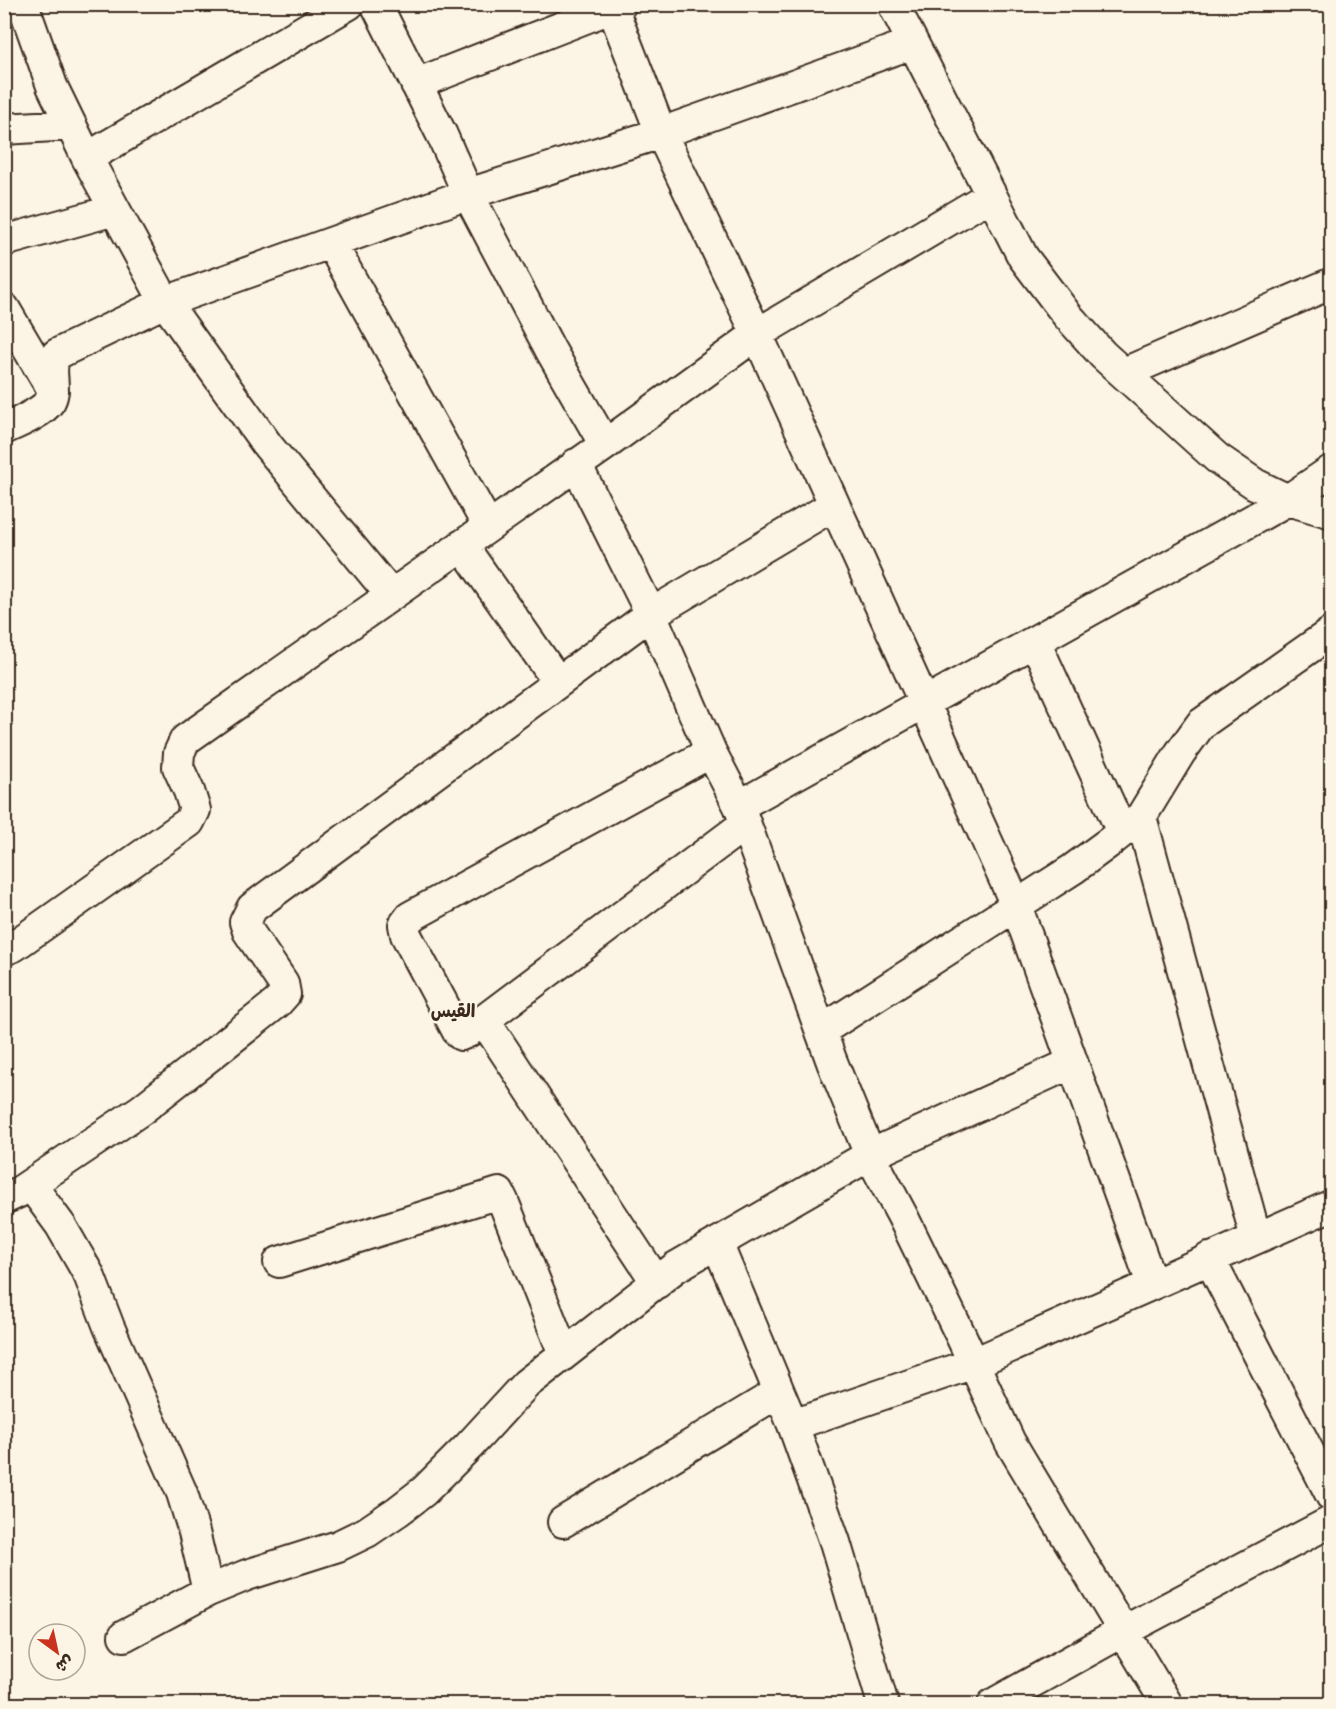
<svg xmlns="http://www.w3.org/2000/svg" width="1336" height="1709" font-family="Delius,'Playpen Sans Arabic',sans-serif">
  <style>
    .lines { fill: none; stroke-linecap: round; stroke-linejoin: round }
    .street-casing { stroke: #3b2a1e; stroke-width: 34 }
    .street { stroke: #fcf5e5; stroke-width: 30 }
    .labels { text-anchor: middle; dominant-baseline: central; stroke-width: 5; stroke-linejoin: round; paint-order: stroke }
    .quarter-label { font-size: 18px; font-weight: bold; fill: #3b2a1e; stroke: #fcf5e5 }
  </style>
  <rect width="100%" height="100%" fill="#fcf5e5"/>
  <filter id="ink" filterUnits="userSpaceOnUse"><feTurbulence type="fractalNoise" baseFrequency=".0167" numOctaves="2"/><feDisplacementMap in="SourceGraphic" scale="12" xChannelSelector="R" yChannelSelector="G"/><feConvolveMatrix kernelMatrix="1 2 1 2 8 2 1 2 1" color-interpolation-filters="sRGB"/></filter>
  <g filter="url(#ink)">
    <g class="lines">
      <defs>
        <path id="street" d="M23,4L52,86L71,125L87,158L165,302L268,446L391,595
          M376,4L442,135L468,194L551,351L605,445
          M611,4L661,133L757,334L1016,905L1152,1284
          M893,4L1023,257L1067,315L1103,355L1217,458L1255,484L1288,500L1332,513
          M416,84L621,4
          M4,129L71,125
          M87,158L349,4
          M4,241L115,210
          M331,243L488,526
          M4,308L53,391
          M1124,373L1332,283
          M4,429C17,423 42,413 50,401C58,387 46,367 57,354L165,302L468,194L661,133L913,43
          M576,464L651,614L711,752L739,806L832,1062L870,1155L903,1217L962,1338L1010,1442L1167,1704
          M462,545L558,682
          M1035,641L1122,832
          M711,752L410,917L404,925L406,935L458,1032L461,1035L468,1032L745,824
          M739,806L1288,500L1332,470
          M1141,817L1256,1238
          M4,950L14,946L189,822L195,810L189,791L178,767L179,753L185,740L605,445L757,334L991,195
          M484,1020L657,1283
          M821,1031L1073,869L1111,841L1141,817L1180,753L1201,724L1332,632
          M31,1185L61,1226L89,1275L109,1327L182,1493L194,1532L208,1591
          M4,1199L19,1192L141,1110L277,1003L285,994L283,983L248,931L245,922L252,908L651,614L834,505
          M717,1243L793,1425L835,1542L883,1704
          M1209,1258L1332,1497
          M279,1262L499,1193L503,1201L564,1354
          M793,1425L974,1363L1332,1205
          M563,1522L779,1392
          M124,1636L208,1591L247,1575L338,1546L367,1532L398,1511L424,1491L469,1446L526,1384L676,1267L870,1155L1072,1063
          M993,1704L1124,1631L1332,1521"/>
      </defs>
      <!-- street casing -->
      <use href="#street" class="street-casing"/>
      <!-- street -->
      <use href="#street" class="street"/>
    </g>
  </g>
  <g class="labels">
    <!-- quarter labels -->
    <g class="quarter-label">
      <text x="453" y="1010">القيس</text>
    </g>
  </g>
  <!-- margin -->
  <rect width="1336" height="1709" fill="none" stroke="#fcf5e5" stroke-width="24"/>
  <rect x="12" y="12" width="1312" height="1685" fill="none" stroke="#3b2a1e" stroke-width="2" filter="url(#ink)"/>
  <!-- north arrow -->
  <g transform="translate(57 1652) rotate(147)"><circle r="28" fill="#fcf5e5" stroke="#afa495" stroke-width="1.5"/>
  <path d="M0-4.5L10 22L0 15L-10 22Z" fill="#c8321e"/>
  <text y="-9" font-size="16" font-weight="bold" text-anchor="middle" fill="#3b2a1e">ش</text>
  </g>
</svg>
